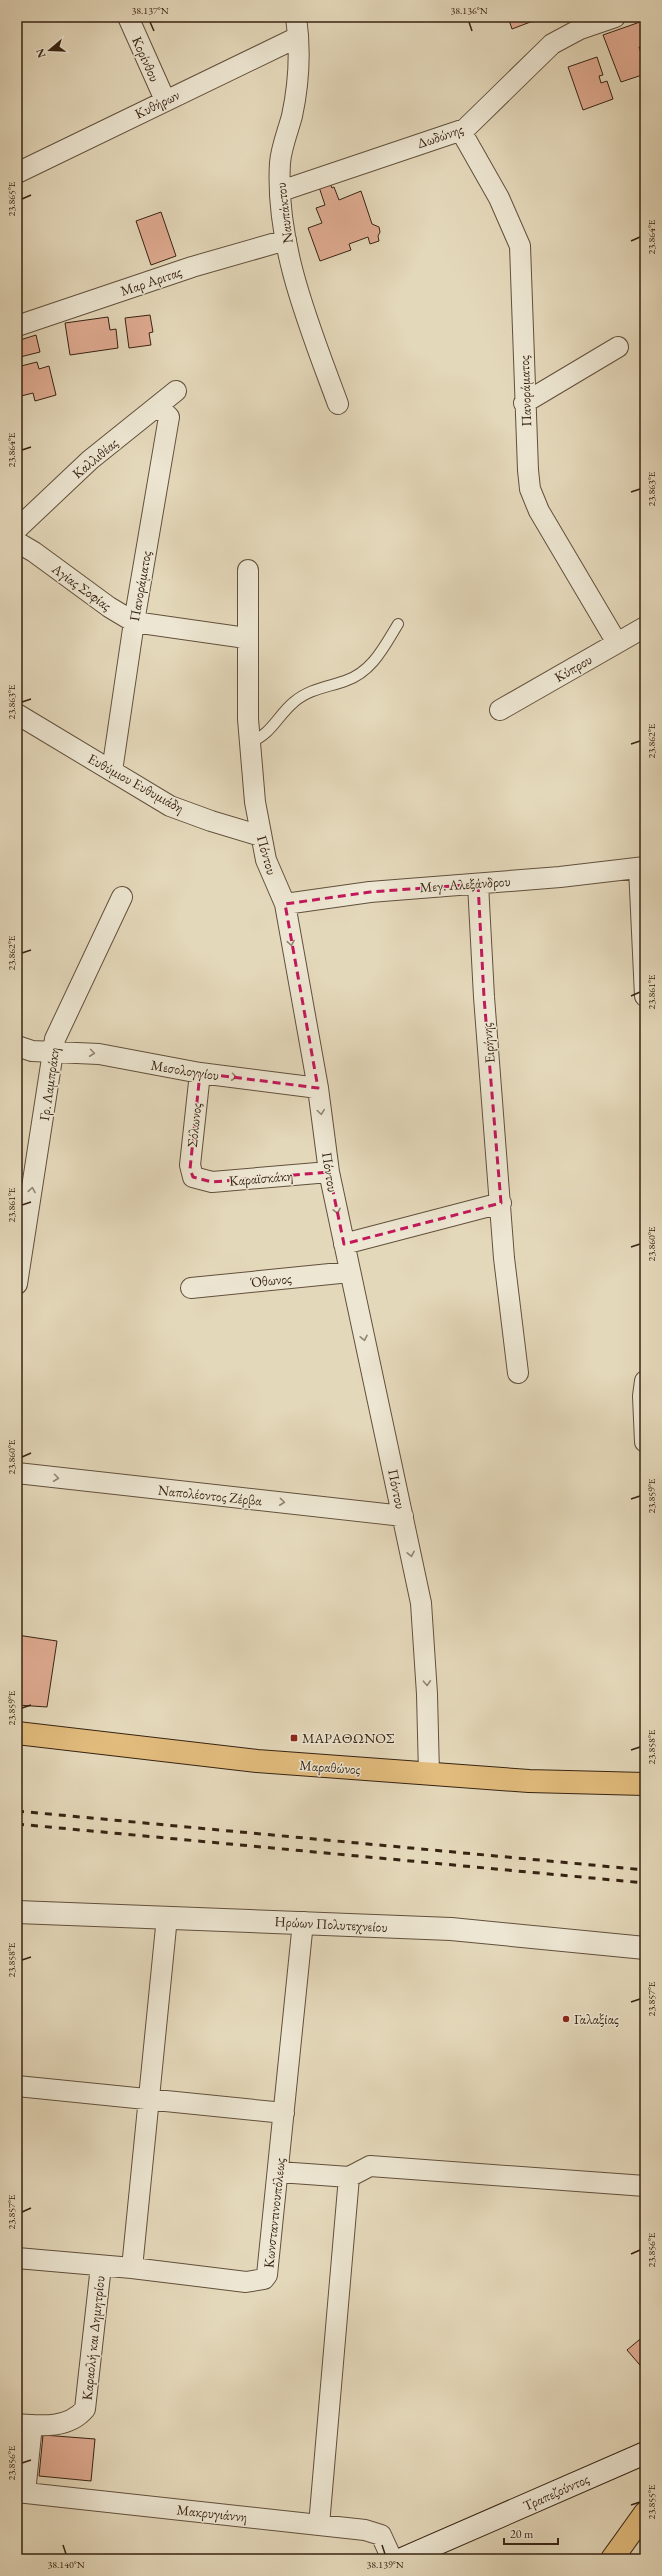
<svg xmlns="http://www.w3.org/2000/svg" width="662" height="2576" font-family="'EB Garamond',serif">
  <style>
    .building { fill: #e0ab92; stroke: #372312 }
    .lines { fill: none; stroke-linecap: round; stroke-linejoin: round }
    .service-casing { stroke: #62503c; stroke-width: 12 }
    .minor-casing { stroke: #62503c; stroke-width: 22 }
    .tertiary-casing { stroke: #62503c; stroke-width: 24 }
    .secondary-casing { stroke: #372312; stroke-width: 24 }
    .primary-casing { stroke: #372312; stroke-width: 24 }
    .service { stroke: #ede6d2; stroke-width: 10 }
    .minor { stroke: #ede6d2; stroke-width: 20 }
    .tertiary { stroke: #ede6d2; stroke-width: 22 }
    .secondary { stroke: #ede6d2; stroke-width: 22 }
    .primary { stroke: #e2bc7d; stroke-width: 22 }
    .rail { stroke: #372312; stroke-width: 3; stroke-dasharray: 7 7; stroke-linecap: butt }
    .oneway { stroke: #928472 }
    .marked { fill: none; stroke: #c2185b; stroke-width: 3; stroke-dasharray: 8 5; stroke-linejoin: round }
    .ticks { fill: none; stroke: #372312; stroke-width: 1.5 }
    .poi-dot { fill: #8f2418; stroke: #ede6d2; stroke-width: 1.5 }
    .labels { text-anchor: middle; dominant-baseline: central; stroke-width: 3; stroke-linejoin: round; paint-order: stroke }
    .street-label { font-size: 14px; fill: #372312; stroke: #ede6d2 }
    .poi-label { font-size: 14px; fill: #372312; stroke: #ede6d2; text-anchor: start }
    .neatline { fill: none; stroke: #372312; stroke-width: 1.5 }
    .ticks-label { font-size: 10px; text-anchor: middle; fill: #372312 }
  </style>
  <rect width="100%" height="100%" fill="#e4d8ba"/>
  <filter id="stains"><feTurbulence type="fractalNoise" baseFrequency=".005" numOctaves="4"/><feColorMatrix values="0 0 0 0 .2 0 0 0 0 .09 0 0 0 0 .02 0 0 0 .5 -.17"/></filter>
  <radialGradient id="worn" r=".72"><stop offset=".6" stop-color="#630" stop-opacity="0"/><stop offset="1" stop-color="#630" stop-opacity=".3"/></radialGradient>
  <!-- building -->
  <path class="building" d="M508,17H532L533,21L512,29Z
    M640,22L645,37V45L639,47L642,55L645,54V74L621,82L603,35Z
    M597,57L603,75L599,76L601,83L607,81L613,99L583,110L568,67Z
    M330,183L332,188L334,187L339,200L361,191L372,224L379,227L380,232L378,236L379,241L370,244L368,237L349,244L351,250L320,261L308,228L322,223L316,208L325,205L319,187Z
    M161,212L176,256L151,265L136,221Z
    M150,315L153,332L149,333L151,345L129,348L125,318Z
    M108,317L110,330L116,329L118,348L70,355L65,323Z
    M36,335L40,352L20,357L17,341Z
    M37,362L39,369L49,366L56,395L35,401L33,393L17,397V367Z
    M17,1635L57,1641L47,1707L17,1705Z
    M645,2335V2371L627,2350Z
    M43,2435L95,2439L91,2481L39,2476Z"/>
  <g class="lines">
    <defs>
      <path id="service" d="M250,742C271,735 278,715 294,702C309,689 328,687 345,681C372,672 384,647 398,624"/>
      <path id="minor" d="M128,17L165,100
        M296,17C301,51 299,83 292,116C288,131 281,148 280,163C275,245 310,328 338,404
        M461,131L499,198L520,246L528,470L530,489L539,511L617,643
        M17,173L298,37
        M281,191L465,129L552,44L580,29L615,17
        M17,326L192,267L286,240
        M524,403L618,347
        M17,529L90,460L176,391
        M17,542L34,552L109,607L134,622L246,638
        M248,570V719L255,802L266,860L285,904L318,1088L329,1172L421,1603L427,1694L429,1774
        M500,710L645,627
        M17,714L170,806L211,821L261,836
        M112,771L134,622L169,417L158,406
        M639,868L645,996
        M478,884L484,997L504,1258L518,1373
        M285,904L370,892L560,877L645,867
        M17,1046L32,1051L99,1054L200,1073L318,1088
        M200,1073L190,1165L193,1177L212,1182L329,1172
        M344,1244L501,1203
        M17,1284L55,1039L122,897
        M191,1288L350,1272
        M645,1381L643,1396L645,1442
        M17,1473L403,1516
        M17,2086L284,2113
        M279,2172L349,2177L370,2166L645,2186
        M17,2258L132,2268L246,2282L264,2279L267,2275L303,1922
        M132,2268L167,1917
        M17,2424C41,2426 68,2429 85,2409L101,2266
        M17,2492L365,2530L381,2535L392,2559
        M25,2493L32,2425
        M319,2525L349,2177"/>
      <path id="tertiary" d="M17,1912L451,1929L645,1948"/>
      <path id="secondary" d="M402,2559L645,2453"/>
      <path id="primary" d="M17,1733L257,1761L529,1781L645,1784
        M612,2559L645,2513"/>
    </defs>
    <!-- service casing -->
    <use href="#service" class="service-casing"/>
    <!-- minor casing -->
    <use href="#minor" class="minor-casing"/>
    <!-- tertiary casing -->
    <use href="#tertiary" class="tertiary-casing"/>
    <!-- secondary casing -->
    <use href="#secondary" class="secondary-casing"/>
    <!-- primary casing -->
    <use href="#primary" class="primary-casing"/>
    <!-- service -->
    <use href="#service" class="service"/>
    <!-- minor -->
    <use href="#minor" class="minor"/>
    <!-- tertiary -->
    <use href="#tertiary" class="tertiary"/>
    <!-- secondary -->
    <use href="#secondary" class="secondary"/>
    <!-- primary -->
    <use href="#primary" class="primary"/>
    <!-- rail -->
    <path class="rail" d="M17,1811L645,1870
      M17,1824L645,1883"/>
  </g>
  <!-- one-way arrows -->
  <defs><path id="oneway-chevron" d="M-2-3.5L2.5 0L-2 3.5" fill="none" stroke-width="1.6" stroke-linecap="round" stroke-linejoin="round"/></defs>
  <g class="oneway">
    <use href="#oneway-chevron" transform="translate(291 943) rotate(81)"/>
    <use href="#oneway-chevron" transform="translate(92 1053) rotate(7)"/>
    <use href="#oneway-chevron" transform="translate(234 1077) rotate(7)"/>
    <use href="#oneway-chevron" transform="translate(321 1112) rotate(82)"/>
    <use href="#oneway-chevron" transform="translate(32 1190) rotate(-81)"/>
    <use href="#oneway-chevron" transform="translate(337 1211) rotate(78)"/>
    <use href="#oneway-chevron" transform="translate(364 1338) rotate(78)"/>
    <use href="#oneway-chevron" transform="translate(56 1478) rotate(7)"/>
    <use href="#oneway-chevron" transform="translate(282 1502) rotate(6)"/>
    <use href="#oneway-chevron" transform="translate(411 1554) rotate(78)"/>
    <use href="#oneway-chevron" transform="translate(427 1683) rotate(87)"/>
  </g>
  <!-- marked area -->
  <path class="marked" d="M478,884L484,997L501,1203L344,1244L329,1172L212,1182L193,1177L190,1169L200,1073L318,1088L285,904L370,892Z"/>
  <!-- ticks -->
  <path class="ticks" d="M150,22L154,31M469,22L472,31M22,199L31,195M631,241L640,237M22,450L31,447M631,492L640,489M22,702L31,699M631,744L640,741M22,953L31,950M631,996L640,992M22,1205L31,1202M631,1247L640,1244M22,1457L31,1453M631,1499L640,1496M22,1708L31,1705M631,1750L640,1747M22,1960L31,1957M631,2002L640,1999M22,2212L31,2208M631,2254L640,2250M22,2463L31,2460M631,2505L640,2502M63,2545L66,2554M382,2545L385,2554"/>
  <!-- markers -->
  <g class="poi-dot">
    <rect x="290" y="1734" width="8" height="8" rx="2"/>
    <circle cx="566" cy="2019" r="4"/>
  </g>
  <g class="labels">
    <!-- street labels -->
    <g class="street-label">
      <text transform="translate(146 59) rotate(66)">Κορίνθου</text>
      <text transform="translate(157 104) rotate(-26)">Κυθήρων</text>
      <text transform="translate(440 136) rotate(-19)">Δωδώνης</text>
      <text transform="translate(284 213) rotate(-97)">Ναυπάκτου</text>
      <text transform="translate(151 281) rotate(-19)">Μαρ Αριτας</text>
      <text transform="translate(525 391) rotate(-92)">Πανοράματος</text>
      <text transform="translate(95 458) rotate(-40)">Καλλιθέας</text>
      <text transform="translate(140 586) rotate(-80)">Πανοράματος</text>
      <text transform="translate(82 587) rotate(36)">Αγίας Σοφίας</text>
      <text transform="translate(573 668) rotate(-30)">Κύπρου</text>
      <text transform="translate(136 783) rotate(29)">Ευθύμιου Ευθυμιάδη</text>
      <text transform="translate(267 855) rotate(74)">Πόντου</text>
      <text transform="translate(465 884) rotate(-4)">Μεγ. Αλεξάνδρου</text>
      <text transform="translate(488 1043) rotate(-95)">Ειρήνης</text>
      <text transform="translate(185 1070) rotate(9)">Μεσολογγίου</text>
      <text transform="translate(49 1084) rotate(-82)">Γρ. Λαμπράκη</text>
      <text transform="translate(194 1125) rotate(-84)">Σόλωνος</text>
      <text transform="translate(330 1172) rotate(81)">Πόντου</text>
      <text transform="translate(261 1178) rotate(-5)">Καραϊσκάκη</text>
      <text transform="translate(271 1280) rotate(-6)">Όθωνος</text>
      <text transform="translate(397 1489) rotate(78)">Πόντου</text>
      <text transform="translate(210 1495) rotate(6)">Ναπολέοντος Ζέρβα</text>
      <text transform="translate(330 1767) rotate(4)">Μαραθώνος</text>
      <text transform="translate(331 1924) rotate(3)">Ηρώων Πολυτεχνείου</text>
      <text transform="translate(274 2213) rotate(-84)">Κωνσταντινουπόλεως</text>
      <text transform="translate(93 2338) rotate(-84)">Καραολή και Δημητρίου</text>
      <text transform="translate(556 2492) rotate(-24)">Τραπεζούντος</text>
      <text transform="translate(212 2513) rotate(6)">Μακρυγιάννη</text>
    </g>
    <!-- poi labels -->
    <g class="poi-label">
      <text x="302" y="1738">ΜΑΡΑΘΩΝΟΣ</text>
      <text x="574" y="2019">Γαλαξίας</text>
    </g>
  </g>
  <!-- margin -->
  <rect width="662" height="2576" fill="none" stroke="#e4d8ba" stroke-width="44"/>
  <!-- north arrow -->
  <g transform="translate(50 50) rotate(251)" stroke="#ede6d2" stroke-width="3" paint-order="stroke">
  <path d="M0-3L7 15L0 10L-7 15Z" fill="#372312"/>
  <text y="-6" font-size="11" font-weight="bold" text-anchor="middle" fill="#372312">N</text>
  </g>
  <!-- scale -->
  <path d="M504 2538v6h54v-6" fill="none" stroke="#372312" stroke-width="2"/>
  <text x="510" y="2538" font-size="12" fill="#372312" stroke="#ede6d2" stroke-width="3" paint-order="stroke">20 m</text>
  <rect x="22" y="22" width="618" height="2532" class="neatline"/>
  <g class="ticks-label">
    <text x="150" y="14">38.137°N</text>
    <text x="469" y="14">38.136°N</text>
    <text transform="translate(11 199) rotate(-90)" y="4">23.865°E</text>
    <text transform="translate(651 237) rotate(-90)" y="4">23.864°E</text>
    <text transform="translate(11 450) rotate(-90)" y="4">23.864°E</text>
    <text transform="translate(651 489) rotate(-90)" y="4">23.863°E</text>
    <text transform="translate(11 702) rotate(-90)" y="4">23.863°E</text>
    <text transform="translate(651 741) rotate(-90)" y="4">23.862°E</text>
    <text transform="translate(11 953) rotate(-90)" y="4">23.862°E</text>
    <text transform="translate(651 992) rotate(-90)" y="4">23.861°E</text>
    <text transform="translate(11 1205) rotate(-90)" y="4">23.861°E</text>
    <text transform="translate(651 1244) rotate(-90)" y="4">23.860°E</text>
    <text transform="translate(11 1457) rotate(-90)" y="4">23.860°E</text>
    <text transform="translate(651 1496) rotate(-90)" y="4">23.859°E</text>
    <text transform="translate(11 1708) rotate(-90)" y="4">23.859°E</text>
    <text transform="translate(651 1747) rotate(-90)" y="4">23.858°E</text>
    <text transform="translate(11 1960) rotate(-90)" y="4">23.858°E</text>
    <text transform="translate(651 1999) rotate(-90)" y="4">23.857°E</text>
    <text transform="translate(11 2212) rotate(-90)" y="4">23.857°E</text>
    <text transform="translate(651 2250) rotate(-90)" y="4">23.856°E</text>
    <text transform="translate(11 2463) rotate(-90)" y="4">23.856°E</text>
    <text transform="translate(651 2502) rotate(-90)" y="4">23.855°E</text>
    <text x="66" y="2568">38.140°N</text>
    <text x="385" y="2568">38.139°N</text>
  </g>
  <rect width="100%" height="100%" filter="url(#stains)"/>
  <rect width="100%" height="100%" fill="url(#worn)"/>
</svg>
